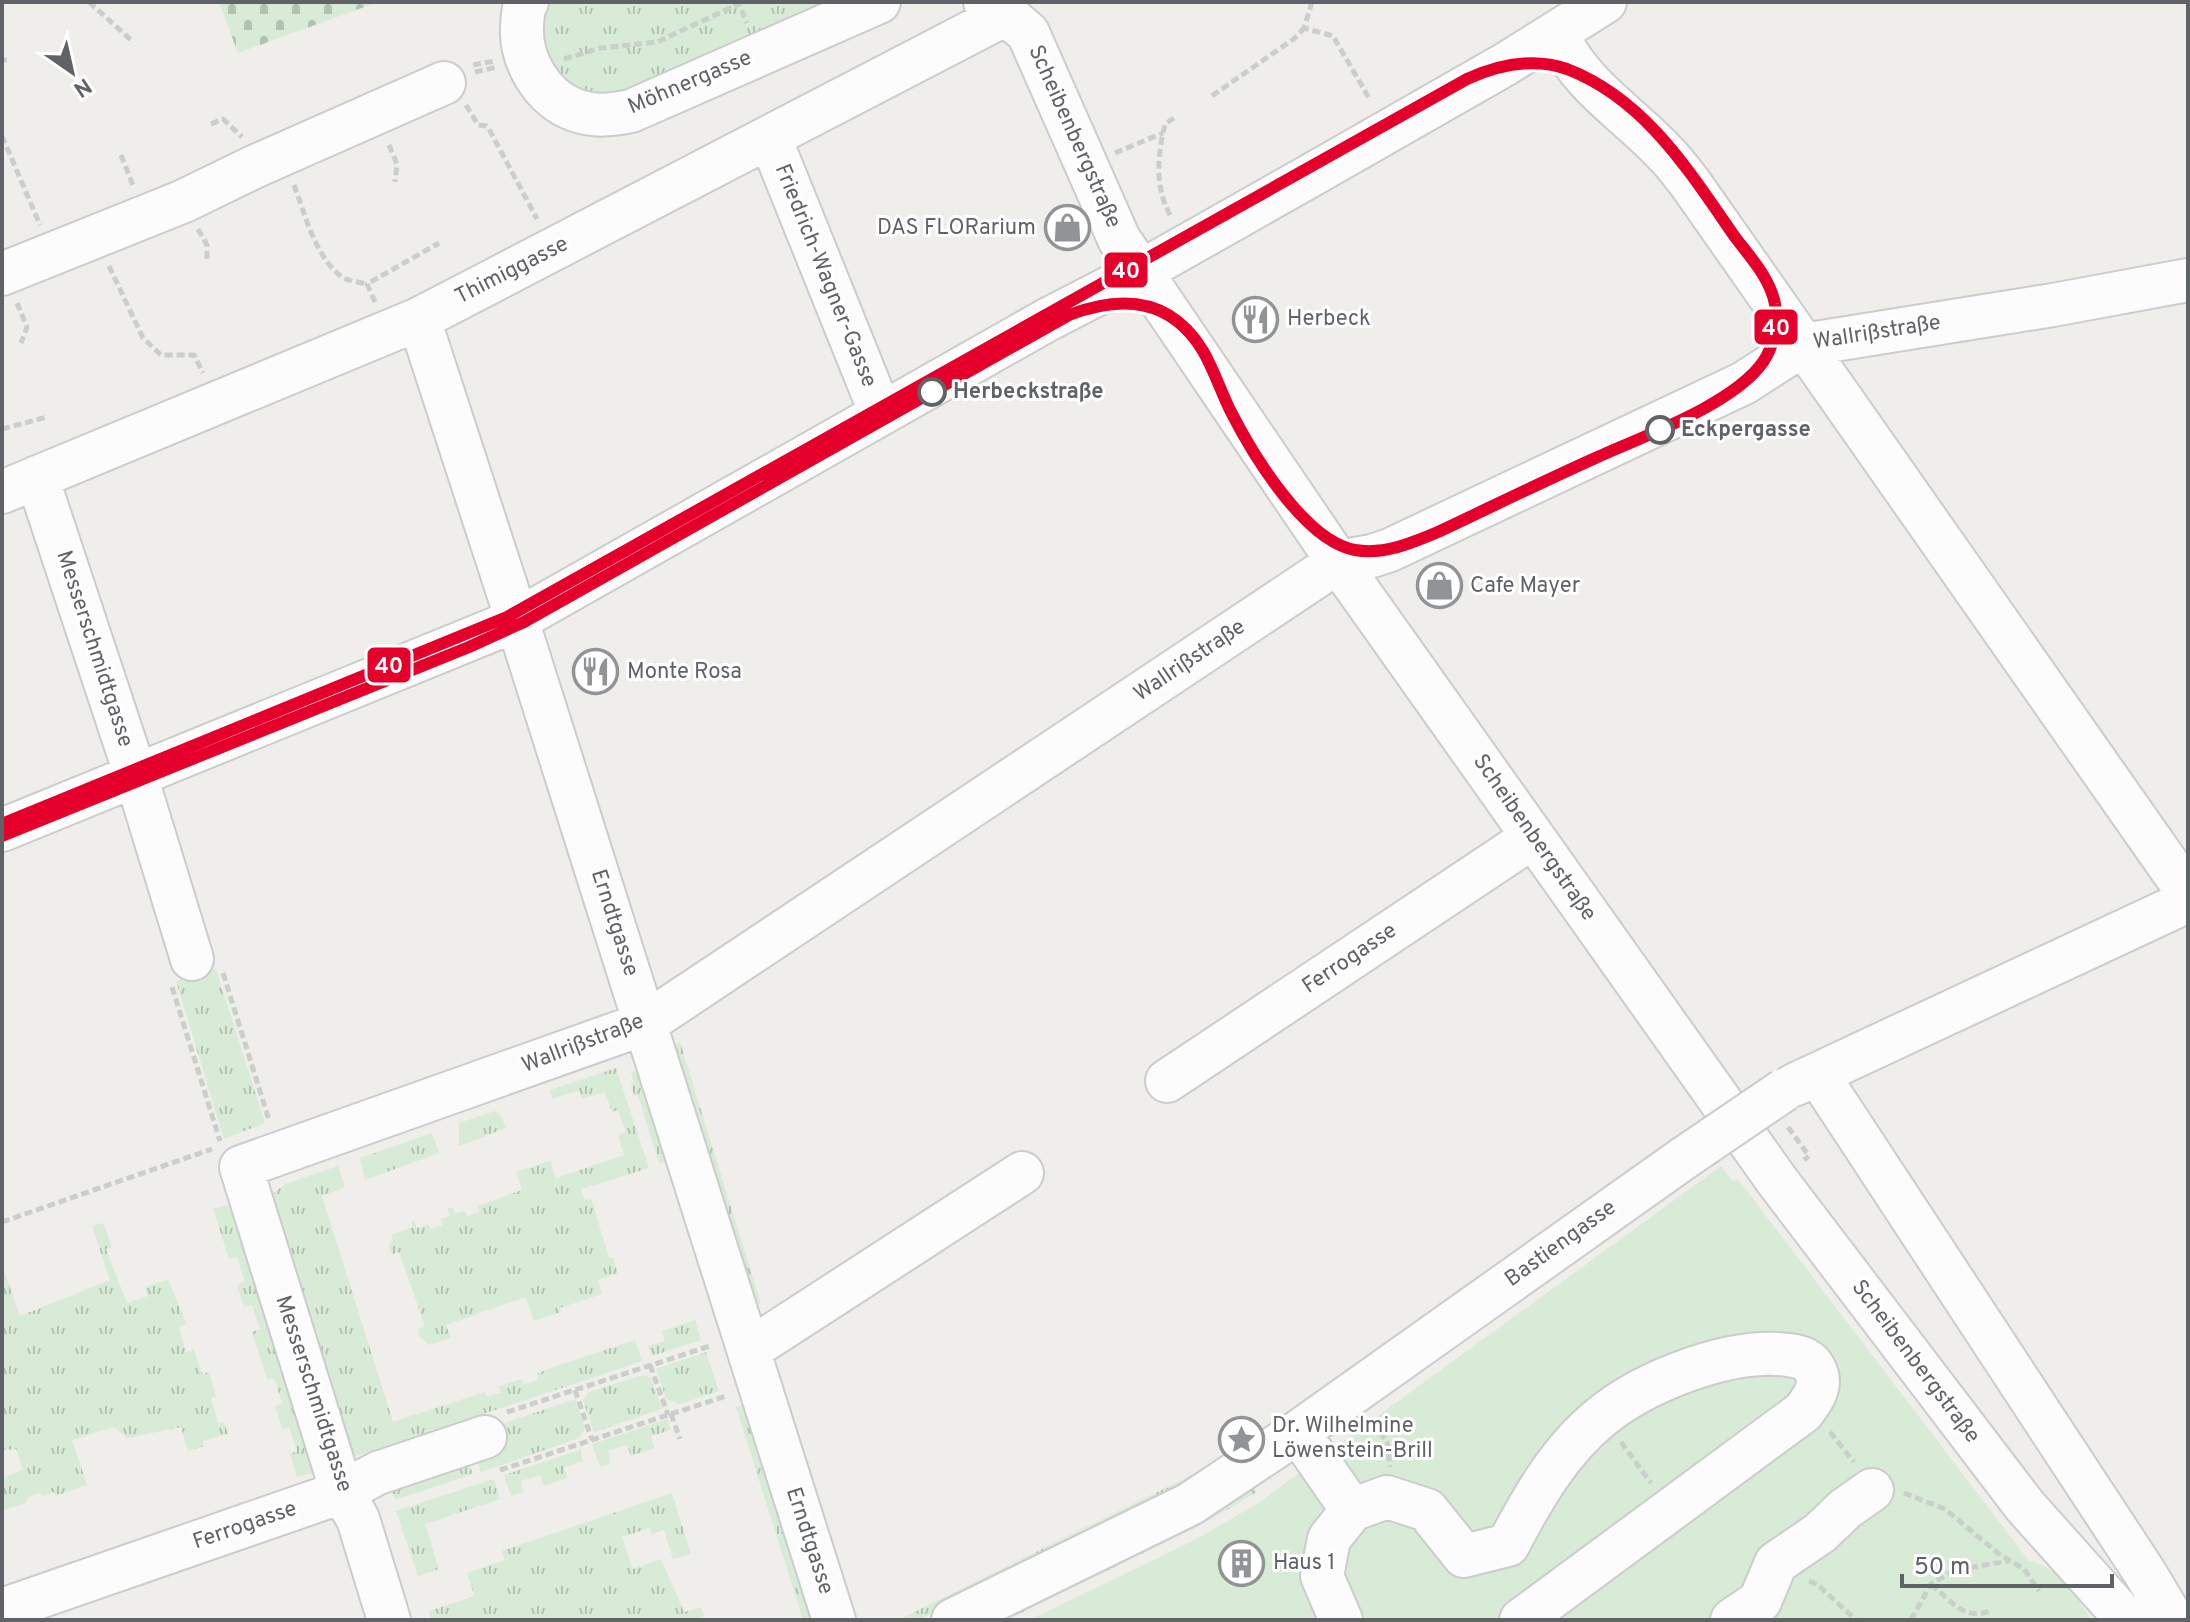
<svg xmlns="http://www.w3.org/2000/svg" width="2190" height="1622" font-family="Overpass,sans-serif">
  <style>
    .grass { fill: url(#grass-tufts) }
    .cemetery { fill: url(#cemetery-stones) }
    .garden { fill: #d8ebd6 }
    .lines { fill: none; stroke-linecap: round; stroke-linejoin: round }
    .minor-casing { stroke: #cbcccc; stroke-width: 46 }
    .path { stroke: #cacfcc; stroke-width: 5; stroke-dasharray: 8 4; stroke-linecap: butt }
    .minor { stroke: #fdfcfc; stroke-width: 42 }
    .minor-bridge-casing { stroke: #cbcccc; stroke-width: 46; stroke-linecap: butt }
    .minor-bridge { stroke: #fdfcfc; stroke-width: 42 }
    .tram-1-casing { stroke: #fff; stroke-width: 18 }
    .tram-1 { stroke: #e4002b; stroke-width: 12 }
    .stop-dot { fill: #fff; stroke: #5f6368; stroke-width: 4 }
    .labels { text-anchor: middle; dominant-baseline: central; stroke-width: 6; stroke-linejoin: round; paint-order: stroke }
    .street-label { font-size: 22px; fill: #5f6368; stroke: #fff }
    .poi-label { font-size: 22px; fill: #5f6368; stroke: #fff; text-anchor: start }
    .stop-label { font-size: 22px; font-weight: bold; fill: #5f6368; stroke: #fff; text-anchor: start }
    .line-badge { stroke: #fff; stroke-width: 3 }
    .badge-label { font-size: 22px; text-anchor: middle; font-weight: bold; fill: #fff }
  </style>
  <defs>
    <pattern id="grass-tufts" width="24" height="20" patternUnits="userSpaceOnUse" patternTransform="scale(2)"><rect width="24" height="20" fill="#d8ebd6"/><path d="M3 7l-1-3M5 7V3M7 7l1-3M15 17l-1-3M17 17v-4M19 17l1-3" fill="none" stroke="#b2c2b1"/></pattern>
    <pattern id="cemetery-stones" width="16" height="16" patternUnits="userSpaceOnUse" patternTransform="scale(2)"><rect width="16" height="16" fill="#d8ebd6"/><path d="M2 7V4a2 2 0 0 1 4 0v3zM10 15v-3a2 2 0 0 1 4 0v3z" fill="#b2c2b1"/></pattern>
  </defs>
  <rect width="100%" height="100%" fill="#efeeea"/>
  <!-- grass -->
  <path class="grass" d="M546,2H837L709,59L594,103L547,68L540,21Z
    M216,969L265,1123L224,1139L176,981Z
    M680,1042L761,1304L751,1307L670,1045Z
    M616,1068L649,1168L581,1189L585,1200L591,1198L609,1258H613L618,1273L598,1280L602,1294L560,1308L561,1312L534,1321L526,1297L446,1325L451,1338L429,1345L420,1337L418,1329L425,1326L399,1252L392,1254L389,1246L393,1234L413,1227L411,1222L414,1221L417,1228L428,1224L431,1229L442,1225L441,1219L450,1216L448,1209L453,1207L455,1214L465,1211L467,1216L479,1212L478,1206L522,1190L516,1172L550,1161L556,1178L624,1155L618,1135L626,1132L618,1110L612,1112L605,1092L582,1099L579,1090L553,1099L550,1090Z
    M642,1069L670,1161L659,1164L638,1095L634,1096L631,1083L634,1082L631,1072Z
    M495,1111L501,1116L506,1128L459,1146V1123Z
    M432,1133L439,1153L365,1180L360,1158Z
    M338,1166L345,1187L322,1196L393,1422L485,1392L487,1397L501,1392L499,1386L522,1379L524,1384L538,1380L537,1374L550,1368L635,1340L642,1361L339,1462L268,1212L274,1193L285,1184Z
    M234,1203L316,1472L297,1477L290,1454L297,1451L289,1427L282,1429L275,1406L282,1403L274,1378L267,1380L252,1332L260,1329L252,1305L244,1307L237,1285L245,1281L237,1257L229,1259L213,1209Z
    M103,1223L112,1247L106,1249L127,1303L148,1296L145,1287L168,1279L186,1324L179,1327L186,1352L194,1350L202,1374L209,1372L216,1396L211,1398L218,1423L224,1422L228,1434L203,1441L204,1446L188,1451L181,1427L127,1438L114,1427L72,1440L87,1485L56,1496L54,1492L44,1496L39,1493L28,1497L27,1502L2,1511V1478L23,1470L16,1449L5,1450L2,1443V1265L20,1316L110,1280L92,1226Z
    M695,1320L701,1340L652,1356L648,1346L665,1341L662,1331Z
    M706,1352L719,1391L680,1404L666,1399L656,1369Z
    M643,1375L651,1378L662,1409L594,1432L583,1400L589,1392Z
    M575,1399L585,1428L579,1438L481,1472L474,1454L487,1429Z
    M745,1404L813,1620H803L736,1407Z
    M668,1419L671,1430L651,1436L654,1448L631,1456L627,1445L608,1451L611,1463L600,1467L592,1444Z
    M580,1450L583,1461L564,1467L567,1478L544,1486L540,1475L521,1481L524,1492L511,1496L504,1475Z
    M467,1458L473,1474L395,1500L388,1481Z
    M1208,1467L1213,1474L919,1620H898Z
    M494,1479L500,1499L425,1524L439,1569L418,1576L396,1511Z
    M1253,1485L1257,1492L1197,1527L1007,1620H989Z
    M672,1493L691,1554L673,1559L664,1530L652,1534L650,1528L622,1537L633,1569L661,1559L684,1612L701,1607L704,1616L694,1620H431L429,1611L474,1596L467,1573L505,1560L502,1551Z"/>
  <!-- cemetery -->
  <path class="cemetery" d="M219,2H378L238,53Z"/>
  <!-- garden -->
  <path class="garden" d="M1721,1166L1733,1182L1738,1179L2029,1561C2059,1566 2075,1597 2092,1620H1029L1193,1541L1257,1504Z"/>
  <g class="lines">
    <defs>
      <path id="minor" d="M527,2C522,10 523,17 522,26C520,60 542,98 575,110C594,117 612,115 631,111L879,2
        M985,2L1006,14L1028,33L1119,239L1338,562L1778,1182L2025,1506L2127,1620
        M1557,34C1581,87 1628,113 1666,154C1675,163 1682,173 1690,183L2188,893
        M770,138L881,414
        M2,274L184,201L256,166L444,83
        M419,319L517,620L834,1620
        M37,477L136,776L192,959
        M2,492L419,319L1006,14
        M2,830L517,620L1047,320L1140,272L1308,177L1504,65L1605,2
        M1818,1075L2145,1573L2173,1620
        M1167,1081L1533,837
        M1794,1085L2188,901
        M749,1350L1022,1173
        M1298,1432L1352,1510
        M2,1610L342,1492L378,1473L485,1437
        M389,1620L358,1519L342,1492L241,1167L646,1023L1338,562L1372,556L1390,550L1744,383L1803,345L2053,305L2188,280
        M953,1620L1190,1504L1298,1432L1684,1158
        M1341,1620L1322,1576L1329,1539L1352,1510L1387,1497L1427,1510L1464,1556L1508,1545C1532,1499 1560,1450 1601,1417C1645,1381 1731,1347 1788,1355C1798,1356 1809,1359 1814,1368C1824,1385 1813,1399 1803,1412L1521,1620
        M1732,1620L1760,1601L1776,1563L1820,1533L1845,1509L1872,1490"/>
    </defs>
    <!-- minor casing -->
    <use href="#minor" class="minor-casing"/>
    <!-- path -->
    <path class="path" d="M89,2L131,40
      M1312,2L1304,28L1333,36L1369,98
      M564,59L601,48L657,42L739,4L747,23
      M2,60H7
      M473,65L495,61
      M475,72L497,67
      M1212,96L1295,38L1304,28
      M466,105L478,125L486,126L489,129L537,219
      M211,124L223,119L242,137
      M2,136L40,225
      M389,145L397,164L395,182
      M1115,153L1163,133
      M121,155L134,188
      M294,185C305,214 315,257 342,277C348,281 359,282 367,284
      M1170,215C1154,186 1158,154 1165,124L1174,118
      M198,229L207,245V262
      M109,266L143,338L161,355H194L203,373
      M375,302L367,284L439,243
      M17,303L27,327L21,343
      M2,429L47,417
      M223,973L269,1120
      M172,987L220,1141
      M1788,1127L1809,1156L1804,1160
      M2,1222L212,1149
      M650,1365L668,1415
      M575,1390L592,1440
      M507,1412L710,1346
      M671,1414L680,1439
      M1373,1422L1387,1442L1390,1467
      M1830,1432L1854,1462
      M1621,1442L1651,1483
      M500,1470L726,1396
      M1904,1493L1945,1509L1999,1554L2024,1569L2039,1591
      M1809,1581L1818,1585L1856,1620
      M1931,1584C1952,1601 1964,1622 1992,1610
      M1911,1620L1931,1584L1955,1570L2009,1561"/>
    <!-- minor -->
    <use href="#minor" class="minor"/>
    <defs>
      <path id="minor-bridge" d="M1684,1158L1784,1090"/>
    </defs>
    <!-- minor-bridge casing -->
    <use href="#minor-bridge" class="minor-bridge-casing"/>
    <!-- minor-bridge -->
    <use href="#minor-bridge" class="minor-bridge"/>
    <defs>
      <path id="tram-1" d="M2,824L507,617L1467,79C1498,65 1533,57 1567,69C1645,99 1689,171 1735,237C1750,257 1770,278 1775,304C1779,322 1774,346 1763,362C1732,406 1640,437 1591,460C1540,483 1489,508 1438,532C1412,543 1384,555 1355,550C1305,541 1253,455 1231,412C1221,392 1214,370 1203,351C1171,298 1122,295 1069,315L524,622L469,647L2,836"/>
    </defs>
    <!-- tram-1 casing -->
    <use href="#tram-1" class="tram-1-casing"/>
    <!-- tram-1 -->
    <use href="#tram-1" class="tram-1"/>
  </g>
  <!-- icons -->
  <defs>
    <symbol id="shop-ring" viewBox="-11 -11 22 22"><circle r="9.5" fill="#fff" stroke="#919496" stroke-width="1.5"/><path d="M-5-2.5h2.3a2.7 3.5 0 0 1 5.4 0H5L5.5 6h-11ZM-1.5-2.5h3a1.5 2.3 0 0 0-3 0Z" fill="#919496"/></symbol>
    <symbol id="restaurant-ring" viewBox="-11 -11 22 22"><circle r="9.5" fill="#fff" stroke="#919496" stroke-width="1.5"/><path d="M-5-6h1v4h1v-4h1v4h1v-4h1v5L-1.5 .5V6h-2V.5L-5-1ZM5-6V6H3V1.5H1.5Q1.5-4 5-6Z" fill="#919496"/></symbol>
    <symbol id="sight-ring" viewBox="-11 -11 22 22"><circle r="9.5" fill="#fff" stroke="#919496" stroke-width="1.5"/><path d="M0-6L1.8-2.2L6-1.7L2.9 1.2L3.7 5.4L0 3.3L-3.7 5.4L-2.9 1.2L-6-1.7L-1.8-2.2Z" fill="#919496"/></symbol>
    <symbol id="building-ring" viewBox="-11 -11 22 22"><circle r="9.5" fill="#fff" stroke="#919496" stroke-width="1.5"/><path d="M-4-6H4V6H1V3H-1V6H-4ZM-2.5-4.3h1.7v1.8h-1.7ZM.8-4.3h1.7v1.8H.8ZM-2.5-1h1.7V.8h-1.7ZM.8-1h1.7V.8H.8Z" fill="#919496"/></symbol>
  </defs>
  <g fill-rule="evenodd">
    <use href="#shop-ring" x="1042" y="202" width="51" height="51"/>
    <use href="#restaurant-ring" x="1230" y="294" width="51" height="51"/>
    <use href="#shop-ring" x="1414" y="560" width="51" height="51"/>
    <use href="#restaurant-ring" x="570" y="646" width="51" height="51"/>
    <use href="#sight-ring" x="1216" y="1414" width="51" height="51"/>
    <use href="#building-ring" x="1216" y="1538" width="51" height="51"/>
  </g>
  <!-- markers -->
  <g class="stop-dot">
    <circle cx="932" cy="392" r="13"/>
    <circle cx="1660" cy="430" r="13"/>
  </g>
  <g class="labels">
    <!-- street labels -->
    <g class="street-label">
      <text transform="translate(690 83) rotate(-23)">Möhnergasse</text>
      <text transform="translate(1074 137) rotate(66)">Scheibenbergstraße</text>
      <text transform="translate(512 271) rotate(-27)">Thimiggasse</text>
      <text transform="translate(825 276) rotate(68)">Friedrich-Wagner-Gasse</text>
      <text transform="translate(1877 333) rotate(-9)">Wallrißstraße</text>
      <text transform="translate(94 649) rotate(72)">Messerschmidtgasse</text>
      <text transform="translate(1190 661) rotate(-34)">Wallrißstraße</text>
      <text transform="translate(1534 838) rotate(55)">Scheibenbergstraße</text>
      <text transform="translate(614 923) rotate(72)">Erndtgasse</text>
      <text transform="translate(1350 959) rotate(-34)">Ferrogasse</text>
      <text transform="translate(583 1044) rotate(-21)">Wallrißstraße</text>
      <text transform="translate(1561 1244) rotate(-36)">Bastiengasse</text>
      <text transform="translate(1915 1362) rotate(53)">Scheibenbergstraße</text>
      <text transform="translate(313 1394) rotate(72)">Messerschmidtgasse</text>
      <text transform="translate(245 1526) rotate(-19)">Ferrogasse</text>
      <text transform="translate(809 1541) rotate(72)">Erndtgasse</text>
    </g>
    <!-- poi labels -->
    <g class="poi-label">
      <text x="1036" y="228" text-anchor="end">DAS FLORarium</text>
      <text x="1287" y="319">Herbeck</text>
      <text x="1470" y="586">Cafe Mayer</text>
      <text x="627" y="672">Monte Rosa</text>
      <text x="1272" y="1426">Dr. Wilhelmine<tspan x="1272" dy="25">Löwenstein-Brill</tspan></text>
      <text x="1273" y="1563">Haus 1</text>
    </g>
    <!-- stop labels -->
    <g class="stop-label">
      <text x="953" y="392">Herbeckstraße</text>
      <text x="1681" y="430">Eckpergasse</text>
    </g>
  </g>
  <g class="line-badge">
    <rect x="1103" y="251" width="46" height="38" rx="8" fill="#e4002b"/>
    <rect x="1753" y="308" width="46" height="38" rx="8" fill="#e4002b"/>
    <rect x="366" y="646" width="46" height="38" rx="8" fill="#e4002b"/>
  </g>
  <g class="badge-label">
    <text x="1126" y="278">40</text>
    <text x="1776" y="335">40</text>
    <text x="389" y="673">40</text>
  </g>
  <!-- border -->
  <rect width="2190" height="1622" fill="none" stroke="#5f6368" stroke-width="8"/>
  <!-- north arrow -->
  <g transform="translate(72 72) rotate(146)" stroke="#ffffff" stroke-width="6" paint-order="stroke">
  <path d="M0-6L14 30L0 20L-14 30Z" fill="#5f6368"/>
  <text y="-12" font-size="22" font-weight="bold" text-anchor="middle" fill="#5f6368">N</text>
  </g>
  <!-- scale -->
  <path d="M1902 1574v12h210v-12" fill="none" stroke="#5f6368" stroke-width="4"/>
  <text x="1914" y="1574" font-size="24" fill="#5f6368" stroke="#ffffff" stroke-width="6" paint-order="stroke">50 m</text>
</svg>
